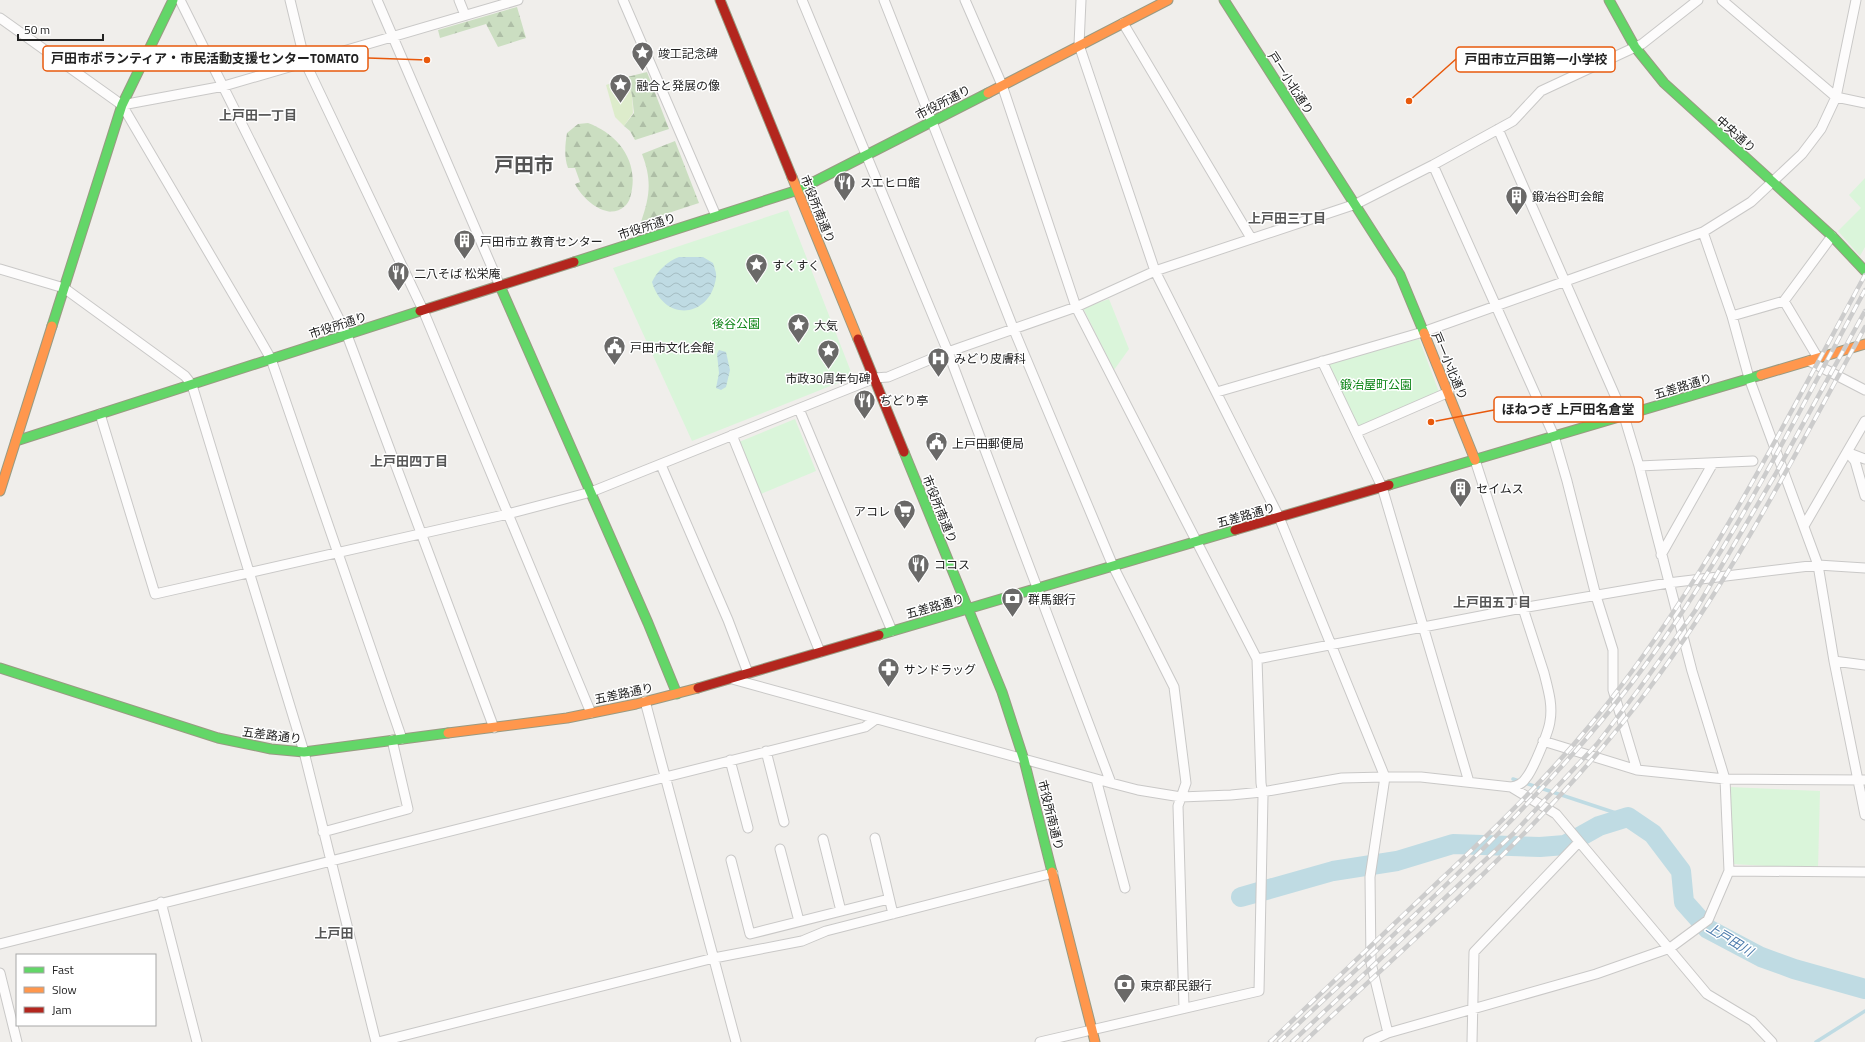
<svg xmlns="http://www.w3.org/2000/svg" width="1865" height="1042" font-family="'Titillium Web','Noto Sans JP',sans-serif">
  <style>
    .grass { fill: #ddeccb }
    .forest { fill: url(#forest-firs) }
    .park { fill: #daf5da }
    .water { fill: url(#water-waves) }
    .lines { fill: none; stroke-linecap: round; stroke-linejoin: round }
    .stream { stroke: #bfdbe3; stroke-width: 3.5 }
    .river { stroke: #bfdbe3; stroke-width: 20 }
    .street-casing { stroke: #c9c8c7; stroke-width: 11 }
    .fast-casing { stroke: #999a82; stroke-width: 11 }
    .slow-casing { stroke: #999a82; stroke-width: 11 }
    .jam-casing { stroke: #999a82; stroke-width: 11 }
    .street { stroke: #fdfcfc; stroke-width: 9 }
    .fast { stroke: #63d668; stroke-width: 9 }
    .slow { stroke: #ff974d; stroke-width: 9 }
    .jam { stroke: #b3261e; stroke-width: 9 }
    .rail-casing { stroke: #ccc; stroke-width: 4.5 }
    .rail { stroke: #fff; stroke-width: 3; stroke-dasharray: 9; stroke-linecap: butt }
    .labels { text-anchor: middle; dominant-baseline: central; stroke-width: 3; stroke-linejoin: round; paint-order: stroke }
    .poi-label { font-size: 12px; fill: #222; stroke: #fff; text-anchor: start }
    .street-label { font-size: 12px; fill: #222; stroke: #fff }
    .park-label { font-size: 12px; fill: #0c8416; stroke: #fff }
    .neighbourhood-label { font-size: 13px; font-weight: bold; fill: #555; stroke: #fff }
    .water-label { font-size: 13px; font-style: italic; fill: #4a7aab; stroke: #fff }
    .town-label { font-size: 20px; font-weight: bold; fill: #555; stroke: #fff }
    .leader { fill: none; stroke: #e8590c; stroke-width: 1.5 }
    .callout-dot { fill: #e8590c; stroke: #fff; stroke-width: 1.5 }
    .callout { fill: #fff; stroke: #e8590c; stroke-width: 1.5 }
    .callout-label { font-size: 13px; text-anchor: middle; font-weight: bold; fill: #222 }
  </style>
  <defs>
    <pattern id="forest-firs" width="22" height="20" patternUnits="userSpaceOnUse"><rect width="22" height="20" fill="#cbdec1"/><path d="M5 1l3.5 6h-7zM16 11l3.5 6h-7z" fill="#aebea6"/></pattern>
    <pattern id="water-waves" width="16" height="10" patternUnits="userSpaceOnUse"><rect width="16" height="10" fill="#bfdbe3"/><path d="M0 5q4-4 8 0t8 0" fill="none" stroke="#a4bcc2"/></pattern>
  </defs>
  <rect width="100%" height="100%" fill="#f0eeeb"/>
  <!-- grass -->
  <path class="grass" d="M626,78L632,95L633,113L624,126L615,117L606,85Z"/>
  <!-- forest -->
  <path class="forest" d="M517,7L526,38L498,47L486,24L440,38L438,30Z
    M647,72L669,129L635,140L630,131L624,126L634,113L632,95L627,77Z
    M588,123C615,133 637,157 632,189C631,194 630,202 625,206C608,222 583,200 575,184L580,182L575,168H568C564,157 565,145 567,133L578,124Z
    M675,141L699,203L641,222C650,196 652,180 642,154Z"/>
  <!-- park -->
  <path class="park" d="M1865,178V247L1860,256L1838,231L1861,208L1849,195Z
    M788,210L853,377L692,441L613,268Z
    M1109,299L1129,349L1114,370L1083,308Z
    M1419,339L1439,392L1358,427L1327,364Z
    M795,419L816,471L761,494L739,442Z
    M1730,787L1820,791L1818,869L1732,864Z"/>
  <!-- water -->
  <path class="water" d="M679,257H703L713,263C714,267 717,273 716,278C710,318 664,323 652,282C657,271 668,261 679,257Z
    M719,350L726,352L730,370L726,387L721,390L716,388L719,373L717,354Z"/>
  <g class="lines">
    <!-- stream -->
    <path class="stream" d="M1513,779L1628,817
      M1816,1042L1865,1011"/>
    <!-- river -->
    <path class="river" d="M1241,897L1333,871L1397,861L1453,844L1540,847L1565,845L1599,826L1628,817L1653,834L1681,871L1684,902L1708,929L1761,957L1794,969L1865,989"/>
    <defs>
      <path id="street" d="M180,0L347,335L494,728
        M290,0L305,62L423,310L591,713
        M377,0L500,286
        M459,0L465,15
        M623,0L716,216
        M802,0L948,352L1111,783
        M884,0L1014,330L1113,566L1174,687L1186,783L1178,806L1184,1008
        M965,0L1002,85L1076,307L1257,659L1261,783L1263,796L1259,991L1040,1042
        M1081,0L1079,45L1155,271L1279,517L1385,777L1370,877L1371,963L1388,1033
        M1722,0L1836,97L1865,103
        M0,18L122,105L259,338L271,359L402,739
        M1123,23L1251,238
        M122,105L224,86L518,0
        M1433,165L1554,436L1567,481L1596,596L1613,650V690L1637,770
        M1703,232L1732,316L1749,378L1818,565L1834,661L1865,815
        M0,269L64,288L185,376L192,385L304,752L376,1042
        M1732,316L1784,301
        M1818,358L1784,301L1832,236
        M1322,361L1382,487L1469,782
        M1809,361L1865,390
        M1217,392L1423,332L1703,232L1751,202L1802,154L1821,129L1836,97L1856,0
        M799,409L892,631
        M100,414L155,594L508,514L591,492L875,378L888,377L948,352L1076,307L1155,271L1356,204L1433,165L1513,121L1541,91L1642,44L1698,0
        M1357,432L1449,392
        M732,435L820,652
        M1848,453L1855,461L1865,496
        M1849,453L1865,459
        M1475,460L1544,673C1548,689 1553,705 1550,721C1549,731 1533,770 1526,778C1523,783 1517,786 1511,787
        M661,465L728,620L748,673
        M1639,466L1753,461
        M1804,526L1865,421
        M1661,555L1713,463
        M1257,659L1522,608L1668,583L1818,565L1865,568
        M1834,661L1865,665
        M732,679L1111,783L1138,790L1181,797L1231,795L1262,792L1342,778L1385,777H1421L1511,787L1556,814L1707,994L1752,1021L1772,1042
        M645,701L736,1042
        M1543,741L1637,770L1725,779L1865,780
        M766,751L784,822
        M730,760L748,828
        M1096,779L1125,888
        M323,832L408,809L392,740
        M875,838L893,914
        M823,839L841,911
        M780,849L799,921
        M731,860L750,934L889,899
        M1729,871L1865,872
        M161,902L197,1042
        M0,944L865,727L876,719
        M0,973L17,1042
        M378,1042L714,958L802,941L826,931L1053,873
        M1368,1042L1388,1033L1596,974L1670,948L1708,920L1729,871L1725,779L1692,671L1639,466L1624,416L1498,129
        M1472,1042L1474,952L1578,843"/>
      <path id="fast" d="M1224,0L1400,275L1424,333
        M1609,0L1635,47L1664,83L1832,236L1865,271
        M574,262L798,190L988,93
        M500,286L648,623L677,694
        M52,326L122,105L173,0
        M16,441L420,311
        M904,452L1002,692L1024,760L1052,872
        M1389,485L1761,375
        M879,635L1235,530
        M0,668L218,738L271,749L304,752L448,733"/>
      <path id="slow" d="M988,93L1168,0
        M792,177L858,339
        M1424,333L1475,460
        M1761,375L1865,344
        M0,491L52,326
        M448,733L567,718L636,704L698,688
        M1052,872L1095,1042"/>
      <path id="jam" d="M720,0L792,177
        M420,311L574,262
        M858,339L904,452
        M1235,530L1389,485
        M698,688L879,635"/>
    </defs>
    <!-- street casing -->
    <use href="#street" class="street-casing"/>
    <!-- fast casing -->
    <use href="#fast" class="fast-casing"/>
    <!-- slow casing -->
    <use href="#slow" class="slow-casing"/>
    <!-- jam casing -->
    <use href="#jam" class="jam-casing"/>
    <!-- street -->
    <use href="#street" class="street"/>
    <!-- fast -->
    <use href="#fast" class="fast"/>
    <!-- slow -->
    <use href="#slow" class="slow"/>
    <!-- jam -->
    <use href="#jam" class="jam"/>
    <defs>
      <path id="rail" d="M1270,1042C1325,989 1381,936 1437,883C1491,832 1544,781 1591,724C1703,588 1781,429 1865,275
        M1279,1042C1400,927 1528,817 1631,684C1724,563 1792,424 1865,290
        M1292,1042L1514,833L1597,744L1639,689L1695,611L1775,475L1865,311
        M1304,1042C1423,930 1550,822 1648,690C1733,577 1797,451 1865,327"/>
    </defs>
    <!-- rail casing -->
    <use href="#rail" class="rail-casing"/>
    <!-- rail -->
    <use href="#rail" class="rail"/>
  </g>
  <!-- icons -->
  <defs>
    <symbol id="sight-pin" viewBox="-11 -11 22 30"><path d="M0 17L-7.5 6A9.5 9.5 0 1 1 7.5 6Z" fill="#6a6968" stroke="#fff"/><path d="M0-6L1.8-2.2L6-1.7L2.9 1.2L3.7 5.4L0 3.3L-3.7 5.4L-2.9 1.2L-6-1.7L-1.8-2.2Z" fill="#fff"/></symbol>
    <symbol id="restaurant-pin" viewBox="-11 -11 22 30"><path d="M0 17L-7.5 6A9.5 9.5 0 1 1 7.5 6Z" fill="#6a6968" stroke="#fff"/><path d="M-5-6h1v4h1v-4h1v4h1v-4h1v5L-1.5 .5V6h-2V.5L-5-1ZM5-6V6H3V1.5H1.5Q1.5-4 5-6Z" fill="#fff"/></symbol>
    <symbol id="building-pin" viewBox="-11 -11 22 30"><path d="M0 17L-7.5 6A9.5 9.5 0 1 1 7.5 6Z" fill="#6a6968" stroke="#fff"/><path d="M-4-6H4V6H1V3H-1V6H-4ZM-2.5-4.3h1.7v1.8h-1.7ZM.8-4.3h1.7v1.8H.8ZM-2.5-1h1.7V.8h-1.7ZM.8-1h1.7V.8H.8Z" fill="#fff"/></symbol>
    <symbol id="civic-pin" viewBox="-11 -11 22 30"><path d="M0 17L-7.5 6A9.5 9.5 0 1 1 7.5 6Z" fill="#6a6968" stroke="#fff"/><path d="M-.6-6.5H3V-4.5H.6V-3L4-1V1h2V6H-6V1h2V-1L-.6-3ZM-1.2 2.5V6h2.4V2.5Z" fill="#fff"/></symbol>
    <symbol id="hospital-pin" viewBox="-11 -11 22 30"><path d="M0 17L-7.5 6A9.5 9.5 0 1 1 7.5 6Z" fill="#6a6968" stroke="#fff"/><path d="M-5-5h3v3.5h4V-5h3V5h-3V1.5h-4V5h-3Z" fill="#fff"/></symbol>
    <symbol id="supermarket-pin" viewBox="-11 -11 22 30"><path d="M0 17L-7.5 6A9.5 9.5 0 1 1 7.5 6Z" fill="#6a6968" stroke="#fff"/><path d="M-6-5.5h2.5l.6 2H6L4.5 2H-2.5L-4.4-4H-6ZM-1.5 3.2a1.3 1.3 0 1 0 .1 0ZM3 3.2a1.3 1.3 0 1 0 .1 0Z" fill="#fff"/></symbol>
    <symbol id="bank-pin" viewBox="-11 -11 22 30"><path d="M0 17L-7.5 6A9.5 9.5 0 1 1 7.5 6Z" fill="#6a6968" stroke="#fff"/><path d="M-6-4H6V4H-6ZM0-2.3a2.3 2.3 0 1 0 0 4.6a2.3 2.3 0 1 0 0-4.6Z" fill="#fff"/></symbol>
    <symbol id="pharmacy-pin" viewBox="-11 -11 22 30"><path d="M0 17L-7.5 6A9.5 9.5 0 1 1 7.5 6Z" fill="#6a6968" stroke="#fff"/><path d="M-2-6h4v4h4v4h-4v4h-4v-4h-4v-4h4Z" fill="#fff"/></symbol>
  </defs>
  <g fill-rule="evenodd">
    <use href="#sight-pin" x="630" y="40" width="25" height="34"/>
    <use href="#sight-pin" x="608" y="72" width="25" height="34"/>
    <use href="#restaurant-pin" x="832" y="170" width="25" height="34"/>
    <use href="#building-pin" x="1504" y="184" width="25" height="34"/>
    <use href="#building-pin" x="452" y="228" width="25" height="34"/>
    <use href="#sight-pin" x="744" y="252" width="25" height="34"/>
    <use href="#restaurant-pin" x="386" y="260" width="25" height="34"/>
    <use href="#sight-pin" x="786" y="312" width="25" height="34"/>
    <use href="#civic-pin" x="602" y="334" width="25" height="34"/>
    <use href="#sight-pin" x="816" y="338" width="25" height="34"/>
    <use href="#hospital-pin" x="926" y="346" width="25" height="34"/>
    <use href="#restaurant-pin" x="852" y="388" width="25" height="34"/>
    <use href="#civic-pin" x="924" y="430" width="25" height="34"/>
    <use href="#building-pin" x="1448" y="476" width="25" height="34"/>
    <use href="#supermarket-pin" x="892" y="498" width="25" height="34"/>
    <use href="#restaurant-pin" x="906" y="552" width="25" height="34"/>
    <use href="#bank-pin" x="1000" y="586" width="25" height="34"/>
    <use href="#pharmacy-pin" x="876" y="656" width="25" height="34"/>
    <use href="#bank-pin" x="1112" y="972" width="25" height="34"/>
  </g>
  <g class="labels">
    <!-- poi labels -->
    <g class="poi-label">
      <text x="658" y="53">竣工記念碑</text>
      <text x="636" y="85">融合と発展の像</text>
      <text x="860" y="182">スエヒロ館</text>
      <text x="1532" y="196">鍛冶谷町会館</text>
      <text x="480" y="241">戸田市立 教育センター</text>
      <text x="772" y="265">すくすく</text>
      <text x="414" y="273">二八そば 松栄庵</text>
      <text x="814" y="325">大気</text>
      <text x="630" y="347">戸田市文化会館</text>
      <text x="954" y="358">みどり皮膚科</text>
      <text x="828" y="378" text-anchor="middle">市政30周年句碑</text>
      <text x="880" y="400">ぢどり亭</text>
      <text x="952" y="443">上戸田郵便局</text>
      <text x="1476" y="488">セイムス</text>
      <text x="890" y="511" text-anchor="end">アコレ</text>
      <text x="934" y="564">ココス</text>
      <text x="1028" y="599">群馬銀行</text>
      <text x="904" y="669">サンドラッグ</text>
      <text x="1140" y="985">東京都民銀行</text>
    </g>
    <!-- street labels -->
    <g class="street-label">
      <text transform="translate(1291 83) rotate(57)">戸一小北通り</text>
      <text transform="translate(943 102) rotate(-27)">市役所通り</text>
      <text transform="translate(1736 134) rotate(42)">中央通り</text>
      <text transform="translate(818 209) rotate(68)">市役所南通り</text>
      <text transform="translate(647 226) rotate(-18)">市役所通り</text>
      <text transform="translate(338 325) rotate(-18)">市役所通り</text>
      <text transform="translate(1450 366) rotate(67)">戸一小北通り</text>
      <text transform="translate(1683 386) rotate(-17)">五差路通り</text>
      <text transform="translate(940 509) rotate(68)">市役所南通り</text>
      <text transform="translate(1246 515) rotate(-16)">五差路通り</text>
      <text transform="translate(935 606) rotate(-16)">五差路通り</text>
      <text transform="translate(624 693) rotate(-12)">五差路通り</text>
      <text transform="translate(272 735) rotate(7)">五差路通り</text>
      <text transform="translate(1051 815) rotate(76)">市役所南通り</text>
    </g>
    <!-- park labels -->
    <g class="park-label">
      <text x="736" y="323">後谷公園</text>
      <text x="1376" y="384">鍛冶屋町公園</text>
    </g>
    <!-- neighbourhood labels -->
    <g class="neighbourhood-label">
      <text x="258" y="115">上戸田一丁目</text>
      <text x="1287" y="218">上戸田三丁目</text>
      <text x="409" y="461">上戸田四丁目</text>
      <text x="1492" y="602">上戸田五丁目</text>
      <text x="334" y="933">上戸田</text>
    </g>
    <!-- water labels -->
    <g class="water-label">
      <text transform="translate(1730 939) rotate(31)">上戸田川</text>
    </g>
    <!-- town labels -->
    <g class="town-label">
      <text x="524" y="164">戸田市</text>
    </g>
  </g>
  <!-- callouts -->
  <path class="leader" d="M427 60L368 58M1409 101L1456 59M1431 422L1494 410"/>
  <g class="callout-dot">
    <circle cx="427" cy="60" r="4"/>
    <circle cx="1409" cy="101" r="4"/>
    <circle cx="1431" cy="422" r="4"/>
  </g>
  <g class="callout">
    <rect x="43" y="46" width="325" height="25" rx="4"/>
    <rect x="1456" y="47" width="159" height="25" rx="4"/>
    <rect x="1494" y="397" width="149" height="25" rx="4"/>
  </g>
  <g class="callout-label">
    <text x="205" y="63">戸田市ボランティア・市民活動支援センターTOMATO</text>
    <text x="1536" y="64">戸田市立戸田第一小学校</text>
    <text x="1568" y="414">ほねつぎ 上戸田名倉堂</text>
  </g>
  <!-- legend -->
  <rect x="16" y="954" width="140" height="72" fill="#ffffff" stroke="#a7a7a7"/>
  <rect x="24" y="967" width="20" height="6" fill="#63d668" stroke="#a7a7a7"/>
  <text x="52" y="974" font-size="12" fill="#222222">Fast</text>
  <rect x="24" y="987" width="20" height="6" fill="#ff974d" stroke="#a7a7a7"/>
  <text x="52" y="994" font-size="12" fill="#222222">Slow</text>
  <rect x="24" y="1007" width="20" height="6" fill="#b3261e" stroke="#a7a7a7"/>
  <text x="52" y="1014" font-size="12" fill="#222222">Jam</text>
  <!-- scale -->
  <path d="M18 34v6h85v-6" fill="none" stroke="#222222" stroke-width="2"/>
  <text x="24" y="34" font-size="12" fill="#222222" stroke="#ffffff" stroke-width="3" paint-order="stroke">50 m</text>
</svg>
